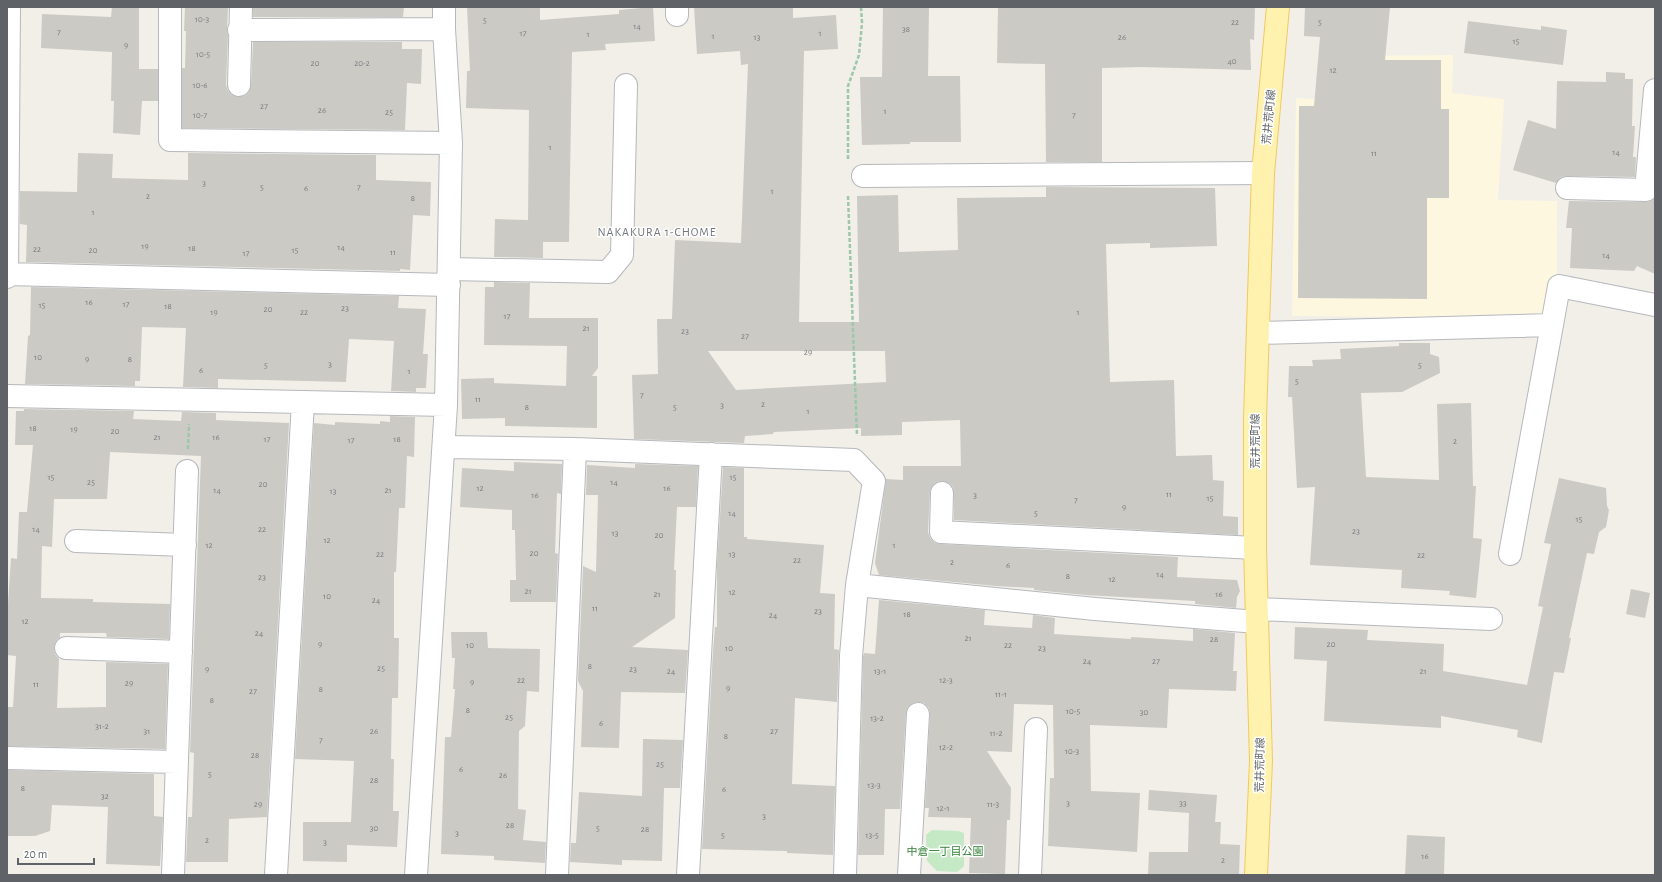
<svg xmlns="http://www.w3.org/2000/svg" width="1662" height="882" font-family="'Alegreya Sans','Noto Sans JP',sans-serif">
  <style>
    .commercial { fill: #fef7e0 }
    .green { fill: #c5e8c5 }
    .building { fill: #cccac5; fill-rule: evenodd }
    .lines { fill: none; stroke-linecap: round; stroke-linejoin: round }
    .minor-casing { stroke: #b5b8bc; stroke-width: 24 }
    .major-casing { stroke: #f2c960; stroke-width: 24 }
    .path { stroke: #9cc7a9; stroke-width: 2.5; stroke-dasharray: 4 2; stroke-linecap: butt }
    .minor { stroke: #fff; stroke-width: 22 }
    .major { stroke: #fff2af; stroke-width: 22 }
    .labels { text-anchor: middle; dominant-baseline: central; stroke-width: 3; stroke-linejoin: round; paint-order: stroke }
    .number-label { font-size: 9px; fill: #7a7d7f }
    .street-label { font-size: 11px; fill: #5f6368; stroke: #fff }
    .park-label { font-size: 11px; fill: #348238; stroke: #fff }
    .neighbourhood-label { font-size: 12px; letter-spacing: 1px; fill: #70757a; stroke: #fff }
  </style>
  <rect width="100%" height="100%" fill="#f1efe8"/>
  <!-- commercial -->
  <path class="commercial" d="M1453,55L1452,93L1504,99L1498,200L1557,201V282L1547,318L1292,316L1296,98L1353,102L1356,56Z"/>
  <!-- green -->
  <path class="green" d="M932,830L958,831L964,833V866L957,872L937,871L927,861L926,835Z"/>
  <!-- building -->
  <path class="building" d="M112,7H139V69H158V101H142L140,135L113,133L114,101H111L112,52L41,48L42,14L111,17Z
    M185,7H228L227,30L228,35L226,85L228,91L232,95L238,97L245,96L249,92L251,86L253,42H402V49H422L421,84L407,83L405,130L182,128V68H185L186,31H184Z
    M253,7H404L403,17H253Z
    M467,7H540V20L619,14V10L653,7L655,41L605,44L606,50L572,52L569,242H543V258L494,257L495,219L528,220L529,110L466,108L467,71H470Z
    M694,7H793V18L836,15L838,49L804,51L799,322H859L857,196L898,195L899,252L958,250L957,198L1046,197V187L1215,188L1217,246L1150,248V243L1106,244L1110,382L1174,380L1176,456L1212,455L1213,480L1224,481L1223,516L1238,517V535L954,520V493L953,487L949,483L942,481L936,482L932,486L930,492L928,532L930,538L935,543L940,544L1178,557L1177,577L1237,580L1240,591L1237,597L1236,608L1195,604V601L1085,595L1034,590V588L996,586L879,575L875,563L886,479L903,480V466H961L960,420L902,422V435L861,436V428L774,432L773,434L745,436L744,443L634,439L632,375L658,374L657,319H672L675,240L741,243L748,64L741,65L740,51L697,54ZM708,351H885L886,382L736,390Z
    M883,7H929L928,76H960L961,142H910V144L862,145L860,77H882Z
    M998,7H1255L1254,40L1250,39L1251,70L1142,67L1102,68V162H1046L1045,64L997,63Z
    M1305,7H1390L1385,60H1441V109H1449V198H1427V299L1298,298L1299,106H1314L1320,37L1304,36Z
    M1468,21L1541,30V26L1567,30L1563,65L1464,53Z
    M1606,72L1625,73V79H1633L1632,126H1635L1633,157H1636L1635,177L1567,176L1561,177L1556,183L1513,170L1528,120L1556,129L1557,81L1606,82Z
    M78,153L113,154L112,178L188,180V153L376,155V180L431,182L430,216L413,215L410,270L400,269V271L26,262L27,225L20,224V191L77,192Z
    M1655,198V274L1637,266L1634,271L1570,268L1572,228H1566L1569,201L1646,202L1651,201Z
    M494,282L530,283L529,318H598V368L592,376H597V428L505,426V418L462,419L461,379L494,378V383L566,386L567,346L484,345L485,287H494Z
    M31,287L399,296L398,308L426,309L423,354H428L426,388H416V392L391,391L394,341L349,339L346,382L218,379V388L183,387L186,328L142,327L140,381H135V386L25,384L28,336L30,335Z
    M1399,343H1430V354L1439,357L1440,373L1402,392L1361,393L1366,477L1439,480L1437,404L1471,403L1473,486H1476L1473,538L1482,539L1476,598L1449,595L1450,591L1401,588L1402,570L1310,565L1315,487L1297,488L1292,397H1288L1289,366H1313L1312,360L1341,359L1340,349L1399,346Z
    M24,409L134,411L133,419L181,421L182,412L216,413V420L289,423L267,817L229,819L228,862H186L188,817H192L194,753L190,752L201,456L110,452L107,499H54L52,547L42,546L41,598L93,599V602L170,604L169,639L107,637L106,633H60V637L56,641L54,647L55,654L59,659L57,708L106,707V662L168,664L165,749L7,746V707H13L16,656L7,655L8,604L11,558L17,559L19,512H27L33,445H15L16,411H24Z
    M390,416L415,417L414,457L407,456L405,508H399L396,572H394V638H399L398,698H392L391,759H394L393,811H399L397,847L347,845V862L303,861V822H351L354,761L295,759L314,423L335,425V422L380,424V421L390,422Z
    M514,462L562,464L561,494L557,493L555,553L558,554L556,602H510V580H516L515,530H512V510L460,507L462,468L514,471Z
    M635,464L698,466L696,507H677L674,570H676L675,618L632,647L688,650L685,693L621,692L619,748L581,747L583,691L578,681L583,566L596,572L598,495H586L587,465L635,468Z
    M723,467L744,468V537H747V539L824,545L820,593L835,594L834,649L839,650L837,702L795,698L792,784L835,786L833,855L787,853V851L702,849L713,651L715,627H717V566Z
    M1559,478L1606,488L1607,506L1609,510L1606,527L1599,532L1594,554L1587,553L1569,638H1571L1564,673L1554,672L1542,743L1517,737L1518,730L1441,716V728L1324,721L1327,661L1294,659L1295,627L1368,630L1367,640L1444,644L1443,671L1527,685L1543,607L1538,606L1551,544L1544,543Z
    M1631,589L1650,593L1645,618L1626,614Z
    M879,600L985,610L984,625L1032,628L1033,615L1055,618L1054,634L1131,639V637L1193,641V629L1235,633L1233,671H1237L1236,691L1169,689L1167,728L1090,725L1091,791L1140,793L1137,852L1048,846L1050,778H1054L1053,705L1014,704L1012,752L987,751L1011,788L1010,820H1007L1005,874L969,873L971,818L928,817L929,808H925L930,714L929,708L924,703L919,702L913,703L908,707L906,713L900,809H885L884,855H858L863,657L864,653L875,654Z
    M451,632H487L488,648L540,649L539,692L527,691L525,726L519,731L518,809L526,810L523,840L546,842L545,863L494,860V856L441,854L445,737H451L455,689H453L455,658H452Z
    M643,739L683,740L680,788H664L662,861L622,860V865L570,862L571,843H576L579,792L642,796Z
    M7,770L154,774V816L163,817L160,866L106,864L108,807L52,805L50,831L35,836H7Z
    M1149,790L1217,795L1215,822H1221L1220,844L1240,845L1239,875H1148L1149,852H1188L1189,813L1148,810Z
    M1407,835L1445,837L1444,875H1405Z"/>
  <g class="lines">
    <defs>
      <path id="minor" d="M170,7V140L451,143
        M677,7V15
        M239,30L444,29
        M239,85L241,7
        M863,176L1263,173
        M1567,188L1646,190L1655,90
        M449,269L608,272L622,255L626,85
        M7,274L449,285
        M7,277L9,7
        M1258,333L1552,325L1559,286L1655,305
        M7,396L446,405
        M445,447L575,449L854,460L874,481L857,585L851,656L845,875
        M942,493L941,532L1255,548
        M76,541L185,545
        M1510,554L1552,325
        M857,585L1095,609L1257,622
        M1257,609L1491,619
        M66,648L181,652
        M7,758L177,762
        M173,875L187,471
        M276,875L303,402
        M416,875L446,405L451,143L444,29V7
        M557,875L575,449
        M688,875L711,454
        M909,875L918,714
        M1030,875L1036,729"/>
      <path id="major" d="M1256,875L1261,761L1255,548V419L1263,173L1278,7"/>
    </defs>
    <!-- minor casing -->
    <use href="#minor" class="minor-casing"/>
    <!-- major casing -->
    <use href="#major" class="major-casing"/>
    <!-- path -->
    <path class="path" d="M848,159V86L859,55L862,23L861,7
      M848,196L857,436
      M188,449L189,424"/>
    <!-- minor -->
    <use href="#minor" class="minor"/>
    <!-- major -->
    <use href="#major" class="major"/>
  </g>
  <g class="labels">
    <!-- number labels -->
    <g class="number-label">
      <text x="202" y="19">10-3</text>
      <text x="485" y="20">5</text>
      <text x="1235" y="22">22</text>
      <text x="1320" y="22">5</text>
      <text x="637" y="26">14</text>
      <text x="906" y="29">38</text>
      <text x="59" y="32">7</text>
      <text x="523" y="33">17</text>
      <text x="820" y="33">1</text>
      <text x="588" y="34">1</text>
      <text x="713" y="36">1</text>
      <text x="757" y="37">13</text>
      <text x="1122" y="37">26</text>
      <text x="1516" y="41">15</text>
      <text x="126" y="45">9</text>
      <text x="203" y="54">10-5</text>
      <text x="1232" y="61">40</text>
      <text x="315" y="63">20</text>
      <text x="362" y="63">20-2</text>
      <text x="1333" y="70">12</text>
      <text x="200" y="85">10-6</text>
      <text x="264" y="106">27</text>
      <text x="322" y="110">26</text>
      <text x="885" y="111">1</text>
      <text x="389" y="112">25</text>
      <text x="200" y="115">10-7</text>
      <text x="1074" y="115">7</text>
      <text x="550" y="147">1</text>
      <text x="1616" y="152">14</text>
      <text x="1374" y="153">11</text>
      <text x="204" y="183">3</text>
      <text x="262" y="187">5</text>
      <text x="359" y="187">7</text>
      <text x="306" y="188">6</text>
      <text x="772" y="191">1</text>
      <text x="148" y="196">2</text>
      <text x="413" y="198">8</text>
      <text x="93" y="212">1</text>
      <text x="145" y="246">19</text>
      <text x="341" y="247">14</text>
      <text x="192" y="248">18</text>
      <text x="37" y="249">22</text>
      <text x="93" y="250">20</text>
      <text x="295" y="250">15</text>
      <text x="393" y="252">11</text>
      <text x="246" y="253">17</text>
      <text x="1606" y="255">14</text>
      <text x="89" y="302">16</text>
      <text x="126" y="304">17</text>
      <text x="42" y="305">15</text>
      <text x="168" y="306">18</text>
      <text x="345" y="308">23</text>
      <text x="268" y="309">20</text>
      <text x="214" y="312">19</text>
      <text x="304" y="312">22</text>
      <text x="1078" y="312">1</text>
      <text x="507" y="316">17</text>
      <text x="586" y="328">21</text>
      <text x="685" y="331">23</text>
      <text x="745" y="336">27</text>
      <text x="808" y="352">29</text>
      <text x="38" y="357">10</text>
      <text x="87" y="359">9</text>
      <text x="130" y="359">8</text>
      <text x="330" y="364">3</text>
      <text x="266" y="365">5</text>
      <text x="1420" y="365">5</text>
      <text x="201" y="370">6</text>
      <text x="409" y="371">1</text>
      <text x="1297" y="381">5</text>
      <text x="642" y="395">7</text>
      <text x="478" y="399">11</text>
      <text x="763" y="404">2</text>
      <text x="722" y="405">3</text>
      <text x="527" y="407">8</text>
      <text x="675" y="407">5</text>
      <text x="808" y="411">1</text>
      <text x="33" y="428">18</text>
      <text x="74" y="429">19</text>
      <text x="115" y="431">20</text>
      <text x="157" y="437">21</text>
      <text x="216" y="437">16</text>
      <text x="267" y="439">17</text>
      <text x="397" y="439">18</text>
      <text x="351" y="440">17</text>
      <text x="1455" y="441">2</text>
      <text x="51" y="477">15</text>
      <text x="733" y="477">15</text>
      <text x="91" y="482">25</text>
      <text x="614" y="482">14</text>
      <text x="263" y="484">20</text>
      <text x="480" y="488">12</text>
      <text x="667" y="488">16</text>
      <text x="217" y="490">14</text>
      <text x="388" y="490">21</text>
      <text x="333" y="491">13</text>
      <text x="1169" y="494">11</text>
      <text x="535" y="495">16</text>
      <text x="975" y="495">3</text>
      <text x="1210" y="498">15</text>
      <text x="1076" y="500">7</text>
      <text x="1124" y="507">9</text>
      <text x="732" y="513">14</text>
      <text x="1036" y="513">5</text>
      <text x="1579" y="519">15</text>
      <text x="36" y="529">14</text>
      <text x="262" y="529">22</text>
      <text x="1356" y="531">23</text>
      <text x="615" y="533">13</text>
      <text x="659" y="535">20</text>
      <text x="327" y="540">12</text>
      <text x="209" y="545">12</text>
      <text x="894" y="545">1</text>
      <text x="534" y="553">20</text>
      <text x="380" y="554">22</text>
      <text x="732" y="554">13</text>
      <text x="1421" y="555">22</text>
      <text x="797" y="560">22</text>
      <text x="952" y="562">2</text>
      <text x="1008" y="565">6</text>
      <text x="1160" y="574">14</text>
      <text x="1068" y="576">8</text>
      <text x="262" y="577">23</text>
      <text x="1112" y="579">12</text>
      <text x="528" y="591">21</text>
      <text x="732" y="592">12</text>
      <text x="657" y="594">21</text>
      <text x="1219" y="594">16</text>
      <text x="327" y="596">10</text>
      <text x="376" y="600">24</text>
      <text x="595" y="608">11</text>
      <text x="818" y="611">23</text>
      <text x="907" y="614">18</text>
      <text x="773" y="615">24</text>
      <text x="25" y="621">12</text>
      <text x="259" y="633">24</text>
      <text x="968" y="638">21</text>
      <text x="1214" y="639">28</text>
      <text x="320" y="644">9</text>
      <text x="1331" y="644">20</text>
      <text x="470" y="645">10</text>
      <text x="1008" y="645">22</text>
      <text x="729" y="648">10</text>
      <text x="1042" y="648">23</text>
      <text x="1087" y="661">24</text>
      <text x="1156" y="661">27</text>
      <text x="590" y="666">8</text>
      <text x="381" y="668">25</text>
      <text x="207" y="669">9</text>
      <text x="633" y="669">23</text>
      <text x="671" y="671">24</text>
      <text x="880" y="671">13-1</text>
      <text x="1423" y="671">21</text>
      <text x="521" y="680">22</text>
      <text x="946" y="680">12-3</text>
      <text x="472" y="682">9</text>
      <text x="129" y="683">29</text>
      <text x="36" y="684">11</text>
      <text x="728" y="688">9</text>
      <text x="321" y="689">8</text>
      <text x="253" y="691">27</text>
      <text x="1001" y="694">11-1</text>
      <text x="212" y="700">8</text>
      <text x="468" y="710">8</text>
      <text x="1073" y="711">10-5</text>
      <text x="1144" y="712">30</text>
      <text x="509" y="717">25</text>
      <text x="877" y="718">13-2</text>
      <text x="601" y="723">6</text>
      <text x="102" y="726">31-2</text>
      <text x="147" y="731">31</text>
      <text x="374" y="731">26</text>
      <text x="774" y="731">27</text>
      <text x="996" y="733">11-2</text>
      <text x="726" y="736">8</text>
      <text x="321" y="740">7</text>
      <text x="946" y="747">12-2</text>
      <text x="1072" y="751">10-3</text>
      <text x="255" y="755">28</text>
      <text x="660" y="764">25</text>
      <text x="461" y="769">6</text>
      <text x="210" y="774">5</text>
      <text x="503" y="775">26</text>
      <text x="374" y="780">28</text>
      <text x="874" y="785">13-3</text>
      <text x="23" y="788">8</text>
      <text x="724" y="789">6</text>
      <text x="105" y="796">32</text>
      <text x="1068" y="803">3</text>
      <text x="1183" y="803">33</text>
      <text x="258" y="804">29</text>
      <text x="993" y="804">11-3</text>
      <text x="943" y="808">12-1</text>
      <text x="764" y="816">3</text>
      <text x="510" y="825">28</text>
      <text x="374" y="828">30</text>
      <text x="598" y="828">5</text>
      <text x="645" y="829">28</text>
      <text x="457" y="833">3</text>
      <text x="723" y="835">5</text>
      <text x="872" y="835">13-5</text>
      <text x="207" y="840">2</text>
      <text x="325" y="842">3</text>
      <text x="1425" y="856">16</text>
      <text x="1223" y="860">2</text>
    </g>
    <!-- street labels -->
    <g class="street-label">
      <text transform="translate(1269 117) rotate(-85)">荒井荒町線</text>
      <text transform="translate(1255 441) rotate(-90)">荒井荒町線</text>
      <text transform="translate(1260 765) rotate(-89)">荒井荒町線</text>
    </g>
    <!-- park labels -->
    <g class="park-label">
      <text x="945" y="851">中倉一丁目公園</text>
    </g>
    <!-- neighbourhood labels -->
    <g class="neighbourhood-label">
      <text x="657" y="232">NAKAKURA 1-CHOME</text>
    </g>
  </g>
  <!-- border -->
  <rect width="1662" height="882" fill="none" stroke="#5f6368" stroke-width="16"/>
  <!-- scale -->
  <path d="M18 858v6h76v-6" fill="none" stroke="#5f6368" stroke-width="2"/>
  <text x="24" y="858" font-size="12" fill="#5f6368" stroke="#ffffff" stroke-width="3" paint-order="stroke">20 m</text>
</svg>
